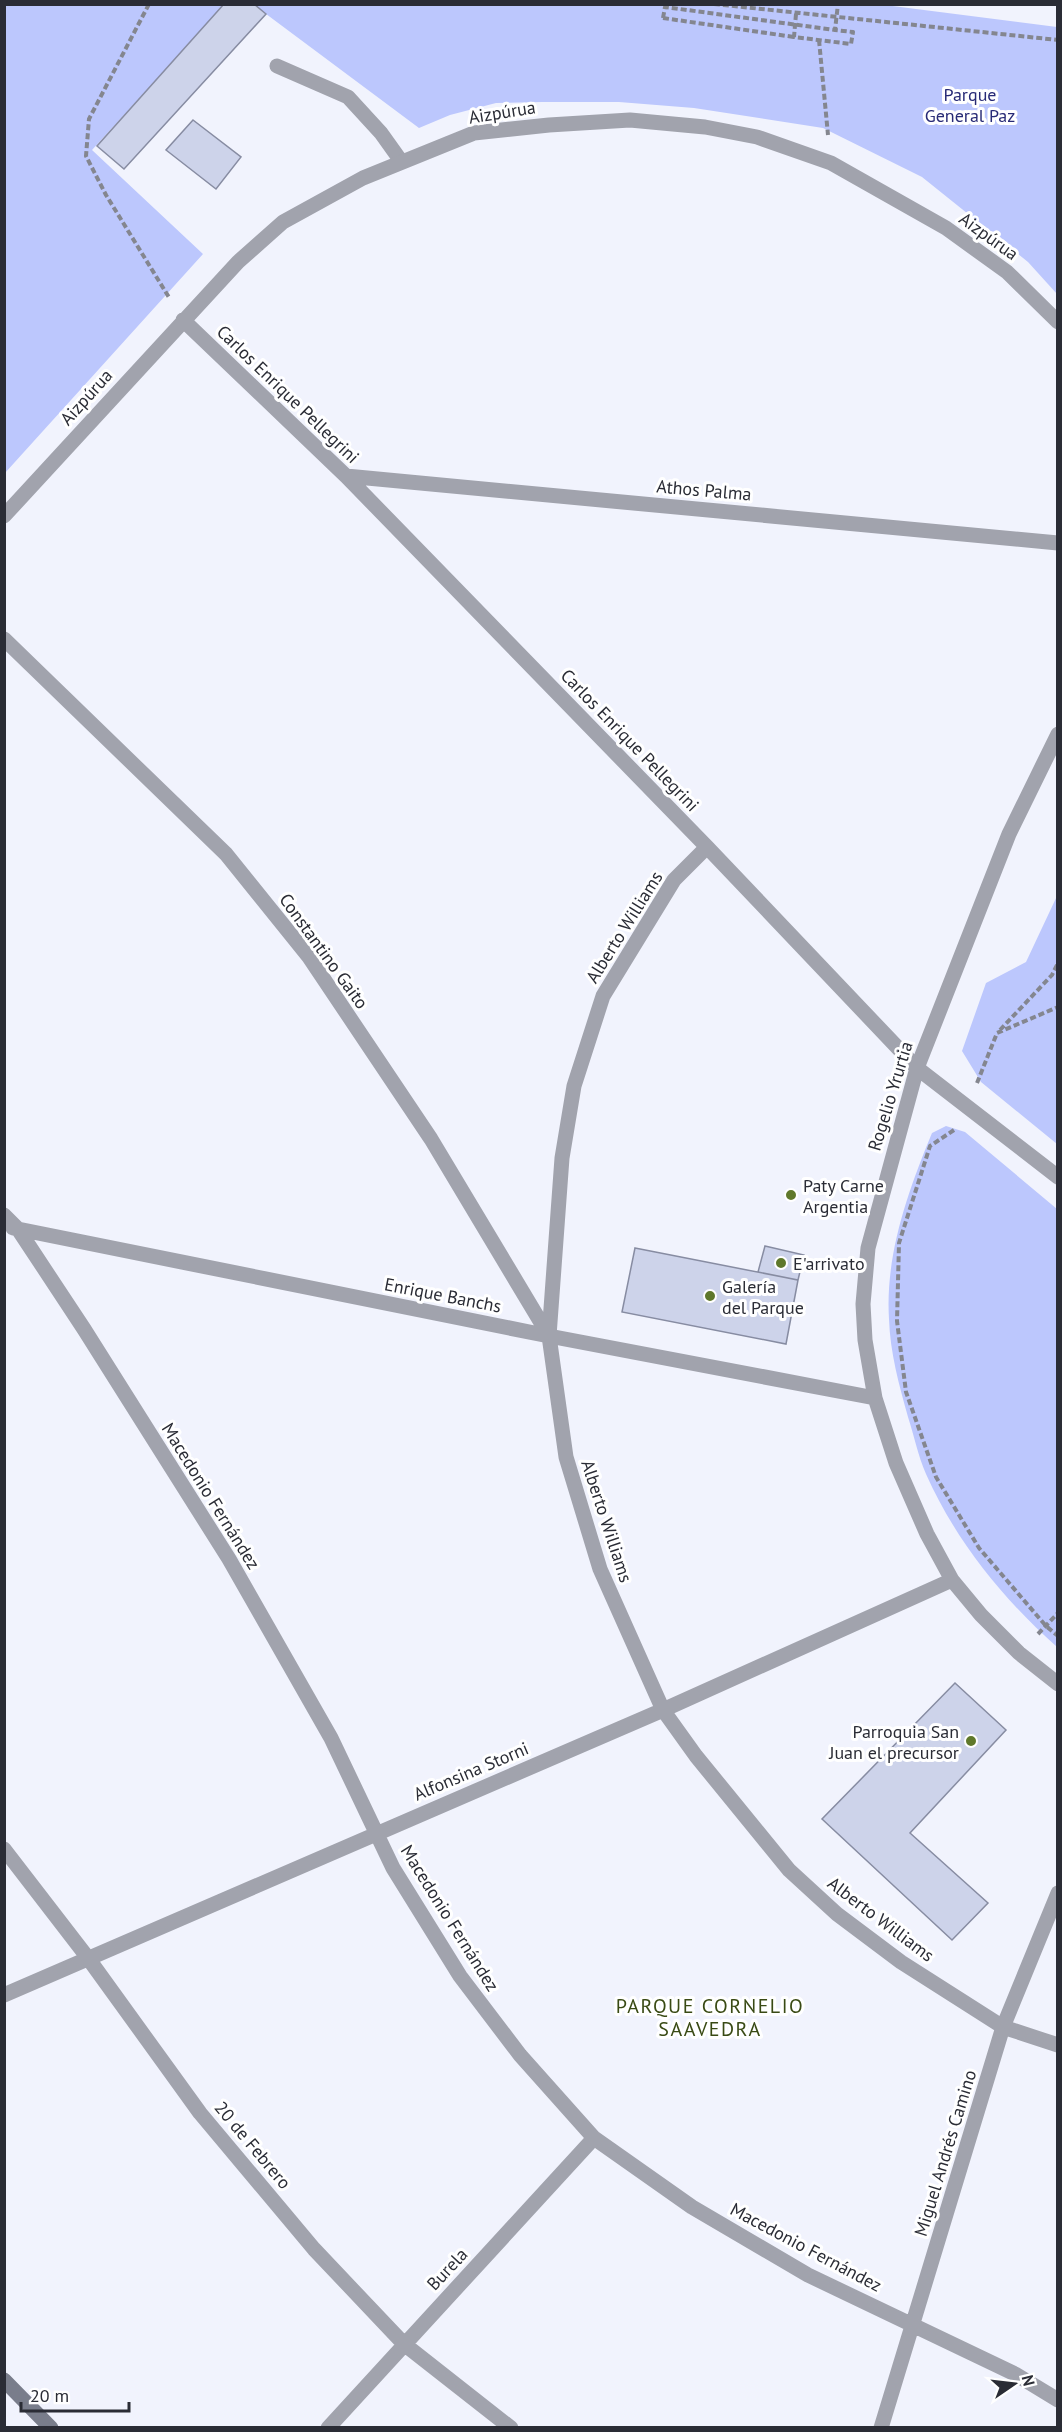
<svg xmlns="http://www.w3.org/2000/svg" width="1062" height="2432" font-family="'PT Sans',sans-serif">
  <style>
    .green { fill: #bcc7fd }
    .building { fill: #cdd3ea; stroke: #878ca2; stroke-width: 1.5 }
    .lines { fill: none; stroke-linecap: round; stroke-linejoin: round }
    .path { stroke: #84868f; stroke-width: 4; stroke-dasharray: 6 3; stroke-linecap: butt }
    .lane { stroke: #a1a3ad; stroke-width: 15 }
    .street { stroke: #a1a3ad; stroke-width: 15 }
    .secondary { stroke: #797d8b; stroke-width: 15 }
    .path-bridge { stroke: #84868f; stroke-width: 4; stroke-dasharray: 6 3; stroke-linecap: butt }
    .poi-dot { fill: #5f782b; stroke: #fff; stroke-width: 2 }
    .labels { text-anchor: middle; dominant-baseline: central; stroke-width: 6; stroke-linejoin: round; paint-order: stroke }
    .park-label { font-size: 18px; fill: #272a76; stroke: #fff }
    .street-label { font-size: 18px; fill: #2a2c35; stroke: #fff }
    .poi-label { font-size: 18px; fill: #2a2c35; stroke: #fff; text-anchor: start }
    .neighbourhood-label { font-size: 20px; letter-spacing: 1.5px; fill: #394a14; stroke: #fff }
  </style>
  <rect width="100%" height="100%" fill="#f1f3fd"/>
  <!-- green -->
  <path class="green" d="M877,4L1057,27V294L1028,262L922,177L823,128L694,108L619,102H542L496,103L450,115L419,128L254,5Z
    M5,5H224L92,150L203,254L5,473Z
    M1057,896V1144L981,1082L962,1051L986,983L1026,962Z
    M946,1126L965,1132L1057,1209V1647C1002,1598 956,1541 926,1474C918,1456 914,1435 908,1417C899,1385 890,1352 889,1319C885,1255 908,1191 932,1133Z"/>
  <!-- building -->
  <path class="building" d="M224,4H254L266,14L124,169L97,146Z
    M193,120L241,157L216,189L166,150Z
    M765,1246L804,1255L798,1280L758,1272Z
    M635,1248L798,1280L786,1344L622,1312Z
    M955,1683L1006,1730L910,1833L988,1903L952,1940L822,1819Z"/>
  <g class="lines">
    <!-- path -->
    <path class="path" d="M149,4L89,119L86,156L106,195L170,299
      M714,4L1058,40
      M796,14L794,37L851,44L853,32L835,30
      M663,18L794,37
      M819,40L828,135
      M1000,1030L1052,975L1058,963
      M977,1083L997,1033L1058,1007
      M954,1130L930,1146L899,1243L897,1321L906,1392L936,1477L979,1548L1046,1626L1058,1636
      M1038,1634L1058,1613"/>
    <!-- lane -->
    <path class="lane" d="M277,66L348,97L381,133L401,161"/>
    <!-- street -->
    <path class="street" d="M183,320L346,476L707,847L917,1068L1058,1177
      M346,476L1058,543
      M4,516L238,262L283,222L363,178L474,133L549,125L630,120L705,127L757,137L831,163L946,228L1007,272L1058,322
      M4,639L226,854L309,957L431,1139L549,1336
      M1058,734L1009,834L917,1068L868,1248L863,1304L865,1340L875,1398L896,1463L927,1534L952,1580L981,1615L1019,1653L1058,1684
      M707,847L674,880L603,996L574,1086L562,1158L549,1336L566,1457L600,1569L663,1710L696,1756L789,1870L837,1914L901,1962L1003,2027L1058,2045
      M4,1215L18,1229L84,1329L229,1559L331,1738L393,1868L460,1976L520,2055L594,2138L692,2207L808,2275L1015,2374L1058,2400
      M13,1228L549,1336L875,1398
      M4,1849L88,1958L200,2113L314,2249L404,2344L511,2428
      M4,1995L663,1710L952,1580
      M328,2428L594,2138
      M881,2428L1003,2027L1058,1893"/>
    <!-- secondary -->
    <path class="secondary" d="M4,2380L51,2428"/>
    <!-- path-bridge -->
    <path class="path-bridge" d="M663,18L665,7L835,30L838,4"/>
  </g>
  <!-- markers -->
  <g class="poi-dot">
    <circle cx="791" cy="1195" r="6"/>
    <circle cx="781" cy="1263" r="6"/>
    <circle cx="710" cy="1296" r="6"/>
    <circle cx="971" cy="1741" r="6"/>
  </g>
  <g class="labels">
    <!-- park labels -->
    <g class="park-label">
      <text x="970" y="94">Parque<tspan x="970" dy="21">General Paz</tspan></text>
    </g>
    <!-- street labels -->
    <g class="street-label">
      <text transform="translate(502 112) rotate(-9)">Aizpúrua</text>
      <text transform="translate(989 236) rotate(36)">Aizpúrua</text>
      <text transform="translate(288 394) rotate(44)">Carlos Enrique Pellegrini</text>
      <text transform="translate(86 397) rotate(-48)">Aizpúrua</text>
      <text transform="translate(704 490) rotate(5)">Athos Palma</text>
      <text transform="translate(630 740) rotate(46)">Carlos Enrique Pellegrini</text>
      <text transform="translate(624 927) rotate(-58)">Alberto Williams</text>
      <text transform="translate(324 951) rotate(54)">Constantino Gaito</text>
      <text transform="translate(890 1096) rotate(-73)">Rogelio Yrurtia</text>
      <text transform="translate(443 1295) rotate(11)">Enrique Banchs</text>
      <text transform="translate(211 1496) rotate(58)">Macedonio Fernández</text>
      <text transform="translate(607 1521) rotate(72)">Alberto Williams</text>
      <text transform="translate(471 1771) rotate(-23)">Alfonsina Storni</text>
      <text transform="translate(450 1918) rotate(58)">Macedonio Fernández</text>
      <text transform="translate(881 1919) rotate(37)">Alberto Williams</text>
      <text transform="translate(253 2145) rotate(50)">20 de Febrero</text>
      <text transform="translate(945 2153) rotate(-73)">Miguel Andrés Camino</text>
      <text transform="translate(806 2247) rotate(28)">Macedonio Fernández</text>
      <text transform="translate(447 2269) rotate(-47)">Burela</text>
    </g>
    <!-- poi labels -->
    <g class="poi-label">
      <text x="803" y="1185">Paty Carne<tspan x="803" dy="21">Argentia</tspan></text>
      <text x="793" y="1263">E'arrivato</text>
      <text x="722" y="1286">Galería<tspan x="722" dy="21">del Parque</tspan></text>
      <text x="959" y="1731" text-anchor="end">Parroquia San<tspan x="959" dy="21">Juan el precursor</tspan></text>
    </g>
    <!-- neighbourhood labels -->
    <g class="neighbourhood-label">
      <text x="710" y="2006">PARQUE CORNELIO<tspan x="710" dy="23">SAAVEDRA</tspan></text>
    </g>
  </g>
  <!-- border -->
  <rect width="1062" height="2432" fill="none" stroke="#2a2c35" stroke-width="12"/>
  <!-- north arrow -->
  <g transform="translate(1014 2384) rotate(76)" stroke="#ffffff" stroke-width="4.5" paint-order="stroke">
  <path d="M0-4.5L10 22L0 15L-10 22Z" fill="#2a2c35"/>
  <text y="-9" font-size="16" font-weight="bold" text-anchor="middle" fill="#2a2c35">N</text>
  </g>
  <!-- scale -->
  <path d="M21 2402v9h108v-9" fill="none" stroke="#2a2c35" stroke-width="3"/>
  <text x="30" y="2402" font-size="18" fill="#2a2c35" stroke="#ffffff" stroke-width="4.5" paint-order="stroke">20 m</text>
</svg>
